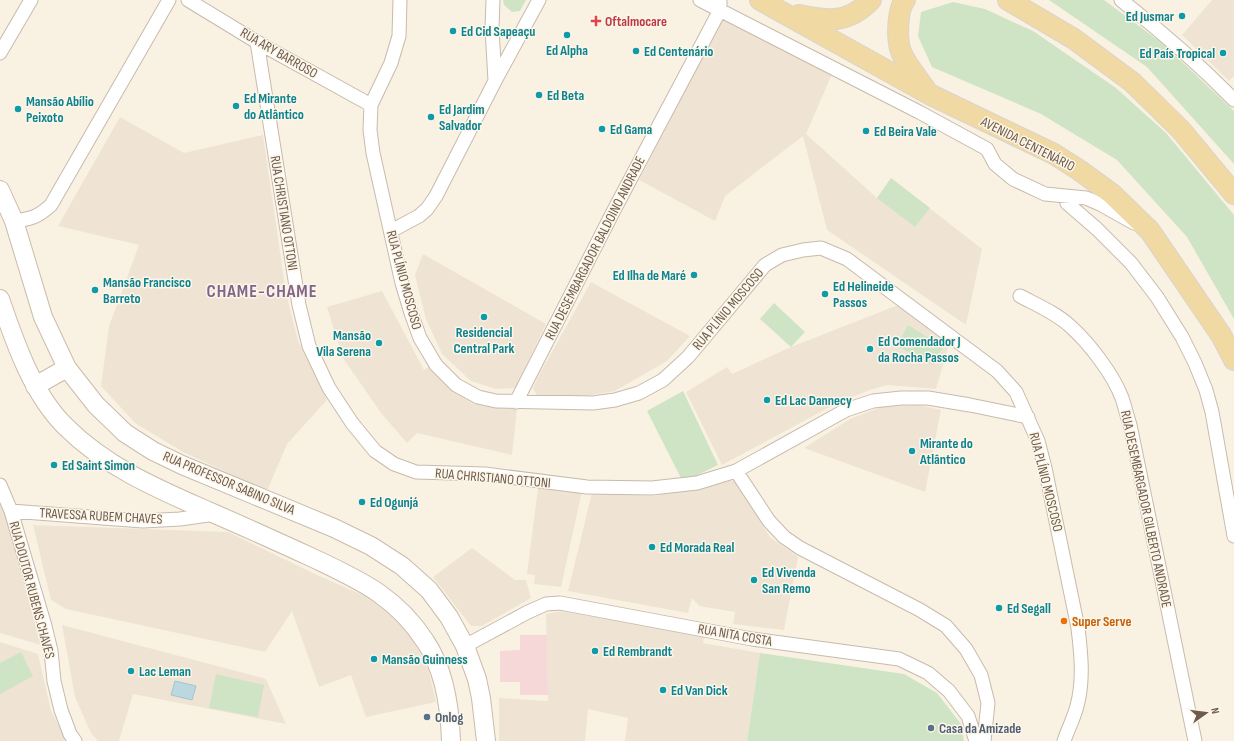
<svg xmlns="http://www.w3.org/2000/svg" width="1234" height="741" font-family="'Sofia Sans Condensed',sans-serif">
  <style>
    .residential { fill: #efe4d3 }
    .medical { fill: #f6d8d9 }
    .green { fill: #cfe4c4 }
    .water { fill: #bbd8e0; stroke: #a2c6d0 }
    .lines { fill: none; stroke-linecap: round; stroke-linejoin: round }
    .street-casing { stroke: #c8baac; stroke-width: 15 }
    .secondary-casing { stroke: #cbbbaa; stroke-width: 20 }
    .primary-casing { stroke: #d9d4d1; stroke-width: 22 }
    .street { stroke: #fff; stroke-width: 13 }
    .secondary { stroke: #fff; stroke-width: 18 }
    .primary { stroke: #f0d9a3; stroke-width: 20 }
    .culture-dot { fill: #0f9aa8; stroke: #fcf6e9; stroke-width: 1.5 }
    .health-dot { fill: #e0444e; stroke: #fcf6e9; stroke-width: 1.5 }
    .food-dot { fill: #e8710a; stroke: #fcf6e9; stroke-width: 1.5 }
    .service-dot { fill: #5c6f8a; stroke: #fcf6e9; stroke-width: 1.5 }
    .labels { text-anchor: middle; dominant-baseline: central; stroke-width: 3; stroke-linejoin: round; paint-order: stroke }
    .culture-label { font-size: 14px; font-weight: bold; fill: #0d838f; stroke: #fcf6e9; text-anchor: start }
    .health-label { font-size: 14px; font-weight: bold; fill: #be3a42; stroke: #fcf6e9; text-anchor: start }
    .street-label { font-size: 14px; fill: #6e5b4d; stroke: #fcf6e9 }
    .food-label { font-size: 14px; font-weight: bold; fill: #c56008; stroke: #fcf6e9; text-anchor: start }
    .service-label { font-size: 14px; font-weight: bold; fill: #4e5e75; stroke: #fcf6e9; text-anchor: start }
    .district-label { font-size: 18px; font-weight: bold; letter-spacing: 1px; fill: #80658a; stroke: #fcf6e9 }
  </style>
  <rect width="100%" height="100%" fill="#f9f2e3"/>
  <!-- residential -->
  <path class="residential" d="M1212,0H1234V76L1229,81L1182,35Z
    M722,19L832,74L806,134L877,198L891,178L982,249L966,325L827,230L803,136L725,196L715,221L639,180Z
    M120,117L184,153L263,135L286,293L298,341L327,400L287,444L267,491L183,452L135,423L101,386L109,326L139,245L58,226Z
    M423,254L546,324L515,388L495,389L471,381L442,354L426,319L415,275Z
    M591,282L690,336L667,361L615,391L585,396H537L533,388L538,377Z
    M382,291L424,370L430,366L448,387L474,404L517,409L512,455L417,433L407,443L381,413L343,358L327,307Z
    M898,305L949,344L936,389L887,385L870,390L839,402L722,465L686,392L727,367L732,374L791,347Z
    M919,405L941,410L925,492L804,448L850,419L881,407Z
    M724,481H735L770,537L798,557L784,630L733,624L735,612L699,606L692,598L688,613L568,591L592,493L655,496L710,485Z
    M538,488L582,491L561,587L534,584L535,575L527,574Z
    M0,502L6,517L41,645L0,633Z
    M33,525L228,532L315,574L367,597L406,625L429,672L436,702L366,717L351,675L319,687L292,611L265,652L66,609L51,600Z
    M472,548L515,580H526L531,598L482,626H471L433,577Z
    M561,611L704,636L703,643L760,653L747,741H625L628,718L588,709L585,741H499V698L548,701L546,614Z
    M62,625L266,679L286,724L133,694L119,741H98L91,733L75,697Z
    M0,642L38,654L51,711L67,741H0Z"/>
  <!-- medical -->
  <path class="medical" d="M520,635H547L548,695H520V682H500V651L520,650Z"/>
  <!-- green -->
  <path class="green" d="M503,0H526L520,11L512,12L504,5Z
    M1049,0H1104L1162,43L1234,111V164L1147,67Z
    M953,2L985,9L1033,31L1116,88L1166,133L1234,215V319L1187,237L1117,160L1041,114L932,67L918,36L921,12Z
    M891,178L930,208L915,227L877,198Z
    M774,303L805,332L791,347L760,319Z
    M908,325L943,347L933,365L897,346Z
    M683,391L718,465L683,482L647,411Z
    M21,652L33,676L0,694V663Z
    M760,653L904,674L937,693L961,724L964,741H747Z
    M216,674L264,685L258,717L209,708Z"/>
  <!-- water -->
  <path class="water" d="M175,681L196,686L192,700L171,695Z"/>
  <g class="lines">
    <defs>
      <path id="street" d="M188,0L257,42L371,105
        M400,0L399,36L391,63L371,105L370,130L373,153L402,283L411,313L420,338L436,365L456,385L478,397L496,401L593,403L615,400L639,393L663,380L688,357L765,265L782,255L803,250L821,248L847,259L997,371L1016,392L1038,441L1045,468L1078,628C1081,653 1084,680 1077,706C1074,718 1068,729 1064,741
        M493,0L492,28L495,81
        M700,0L919,112L987,149L995,164L1013,179L1045,194L1086,198L1100,204L1134,223
        M1121,0C1161,31 1199,64 1234,100
        M257,42L299,305L309,346L329,388L352,423L375,451L394,464L416,472L485,474L587,487L652,488L697,483L736,471L846,410L873,401L901,398H928L970,405L1028,417
        M0,53L31,0
        M1065,196L1067,203L1097,229L1131,263L1157,297L1182,337L1195,363L1206,390L1212,412L1234,536
        M14,221C31,219 38,217 51,205L169,0
        M391,231L419,216L427,209L436,196L495,81L539,0
        M1020,296C1037,305 1056,313 1070,326C1089,343 1113,374 1122,398C1125,407 1127,416 1130,425L1195,741
        M516,402L613,212L720,10V2
        M736,471L769,521L784,537L800,548L920,610L946,626L966,649L981,675L988,703L984,741
        M0,485L11,511L45,626L51,651L54,681L61,710L70,734L75,741
        M11,511L143,521L180,519L215,514
        M465,646L528,612L546,604L560,603L752,639L899,659L928,673L949,691L968,716L976,741"/>
      <path id="secondary" d="M0,190L14,221L43,317L67,368L96,405L125,433L153,451L182,465L334,528L371,546L402,566L429,590L449,617L465,646L477,679L481,698L486,741
        M0,299C15,343 33,395 66,427C106,467 158,489 208,511C243,526 278,542 313,558C359,580 396,596 425,641C445,670 450,707 451,741
        M35,386L67,368"/>
      <path id="primary" d="M760,0L929,94L1054,154L1079,170L1112,194L1150,231L1221,335L1234,360
        M905,0C897,10 896,42 902,54C908,67 918,78 926,90
        M1008,0L1074,39L1132,82L1181,130L1234,194
        M799,15C829,21 848,24 871,0"/>
    </defs>
    <!-- street casing -->
    <use href="#street" class="street-casing"/>
    <!-- secondary casing -->
    <use href="#secondary" class="secondary-casing"/>
    <!-- primary casing -->
    <use href="#primary" class="primary-casing"/>
    <!-- street -->
    <use href="#street" class="street"/>
    <!-- secondary -->
    <use href="#secondary" class="secondary"/>
    <!-- primary -->
    <use href="#primary" class="primary"/>
  </g>
  <!-- markers -->
  <g class="culture-dot">
    <circle cx="1182" cy="16" r="4"/>
    <circle cx="453" cy="31" r="4"/>
    <circle cx="567" cy="35" r="4"/>
    <circle cx="636" cy="51" r="4"/>
    <circle cx="1223" cy="53" r="4"/>
    <circle cx="539" cy="95" r="4"/>
    <circle cx="236" cy="106" r="4"/>
    <circle cx="18" cy="109" r="4"/>
    <circle cx="431" cy="117" r="4"/>
    <circle cx="602" cy="129" r="4"/>
    <circle cx="866" cy="131" r="4"/>
    <circle cx="694" cy="275" r="4"/>
    <circle cx="95" cy="290" r="4"/>
    <circle cx="825" cy="294" r="4"/>
    <circle cx="484" cy="317" r="4"/>
    <circle cx="379" cy="343" r="4"/>
    <circle cx="870" cy="349" r="4"/>
    <circle cx="767" cy="400" r="4"/>
    <circle cx="912" cy="451" r="4"/>
    <circle cx="54" cy="465" r="4"/>
    <circle cx="362" cy="502" r="4"/>
    <circle cx="652" cy="547" r="4"/>
    <circle cx="754" cy="580" r="4"/>
    <circle cx="999" cy="608" r="4"/>
    <circle cx="595" cy="651" r="4"/>
    <circle cx="374" cy="659" r="4"/>
    <circle cx="131" cy="671" r="4"/>
    <circle cx="663" cy="690" r="4"/>
  </g>
  <path class="health-dot" d="M594 15h4v4h4v4h-4v4h-4v-4h-4v-4h4z"/>
  <circle class="food-dot" cx="1064" cy="621" r="4"/>
  <g class="service-dot">
    <circle cx="427" cy="717" r="4"/>
    <circle cx="931" cy="728" r="4"/>
  </g>
  <g class="labels">
    <!-- culture labels -->
    <g class="culture-label">
      <text x="1174" y="16" text-anchor="end">Ed Jusmar</text>
      <text x="461" y="31">Ed Cid Sapeaçu</text>
      <text x="567" y="50" text-anchor="middle">Ed Alpha</text>
      <text x="644" y="51">Ed Centenário</text>
      <text x="1215" y="53" text-anchor="end">Ed País Tropical</text>
      <text x="547" y="95">Ed Beta</text>
      <text x="244" y="98">Ed Mirante<tspan x="244" dy="16">do Atlântico</tspan></text>
      <text x="26" y="101">Mansão Abílio<tspan x="26" dy="16">Peixoto</tspan></text>
      <text x="439" y="109">Ed Jardim<tspan x="439" dy="16">Salvador</tspan></text>
      <text x="610" y="129">Ed Gama</text>
      <text x="874" y="131">Ed Beira Vale</text>
      <text x="686" y="275" text-anchor="end">Ed Ilha de Maré</text>
      <text x="103" y="282">Mansão Francisco<tspan x="103" dy="16">Barreto</tspan></text>
      <text x="833" y="286">Ed Helineide<tspan x="833" dy="16">Passos</tspan></text>
      <text x="484" y="332" text-anchor="middle">Residencial<tspan x="484" dy="16">Central Park</tspan></text>
      <text x="371" y="335" text-anchor="end">Mansão<tspan x="371" dy="16">Vila Serena</tspan></text>
      <text x="878" y="341">Ed Comendador J<tspan x="878" dy="16">da Rocha Passos</tspan></text>
      <text x="775" y="400">Ed Lac Dannecy</text>
      <text x="920" y="443">Mirante do<tspan x="920" dy="16">Atlântico</tspan></text>
      <text x="62" y="465">Ed Saint Simon</text>
      <text x="370" y="502">Ed Ogunjá</text>
      <text x="660" y="547">Ed Morada Real</text>
      <text x="762" y="572">Ed Vivenda<tspan x="762" dy="16">San Remo</tspan></text>
      <text x="1007" y="608">Ed Segall</text>
      <text x="603" y="651">Ed Rembrandt</text>
      <text x="382" y="659">Mansão Guinness</text>
      <text x="139" y="671">Lac Leman</text>
      <text x="671" y="690">Ed Van Dick</text>
    </g>
    <!-- health labels -->
    <g class="health-label">
      <text x="605" y="21">Oftalmocare</text>
    </g>
    <!-- street labels -->
    <g class="street-label">
      <text transform="translate(279 53) rotate(30)">RUA ARY BARROSO</text>
      <text transform="translate(1028 144) rotate(27)">AVENIDA CENTENÁRIO</text>
      <text transform="translate(284 213) rotate(81)">RUA CHRISTIANO OTTONI</text>
      <text transform="translate(595 248) rotate(-63)">RUA DESEMBARGADOR BALDOINO ANDRADE</text>
      <text transform="translate(404 280) rotate(75)">RUA PLÍNIO MOSCOSO</text>
      <text transform="translate(728 309) rotate(-50)">RUA PLÍNIO MOSCOSO</text>
      <text transform="translate(493 478) rotate(5)">RUA CHRISTIANO OTTONI</text>
      <text transform="translate(1046 482) rotate(76)">RUA PLÍNIO MOSCOSO</text>
      <text transform="translate(229 483) rotate(23)">RUA PROFESSOR SABINO SILVA</text>
      <text transform="translate(1146 509) rotate(78)">RUA DESEMBARGADOR GILBERTO ANDRADE</text>
      <text transform="translate(101 516) rotate(3)">TRAVESSA RUBEM CHAVES</text>
      <text transform="translate(32 590) rotate(75)">RUA DOUTOR RUBENS CHAVES</text>
      <text transform="translate(735 635) rotate(10)">RUA NITA COSTA</text>
    </g>
    <!-- food labels -->
    <g class="food-label">
      <text x="1072" y="621">Super Serve</text>
    </g>
    <!-- service labels -->
    <g class="service-label">
      <text x="435" y="717">Onlog</text>
      <text x="939" y="728">Casa da Amizade</text>
    </g>
    <!-- district labels -->
    <g class="district-label">
      <text x="262" y="291">CHAME-CHAME</text>
    </g>
  </g>
  <!-- north arrow -->
  <g transform="translate(1206 713) rotate(76)" stroke="#fcf6e9" stroke-width="3" paint-order="stroke">
  <path d="M0-3L7 15L0 10L-7 15Z" fill="#6e5b4d"/>
  <text y="-6" font-size="11" font-weight="bold" text-anchor="middle" fill="#6e5b4d">N</text>
  </g>
</svg>
